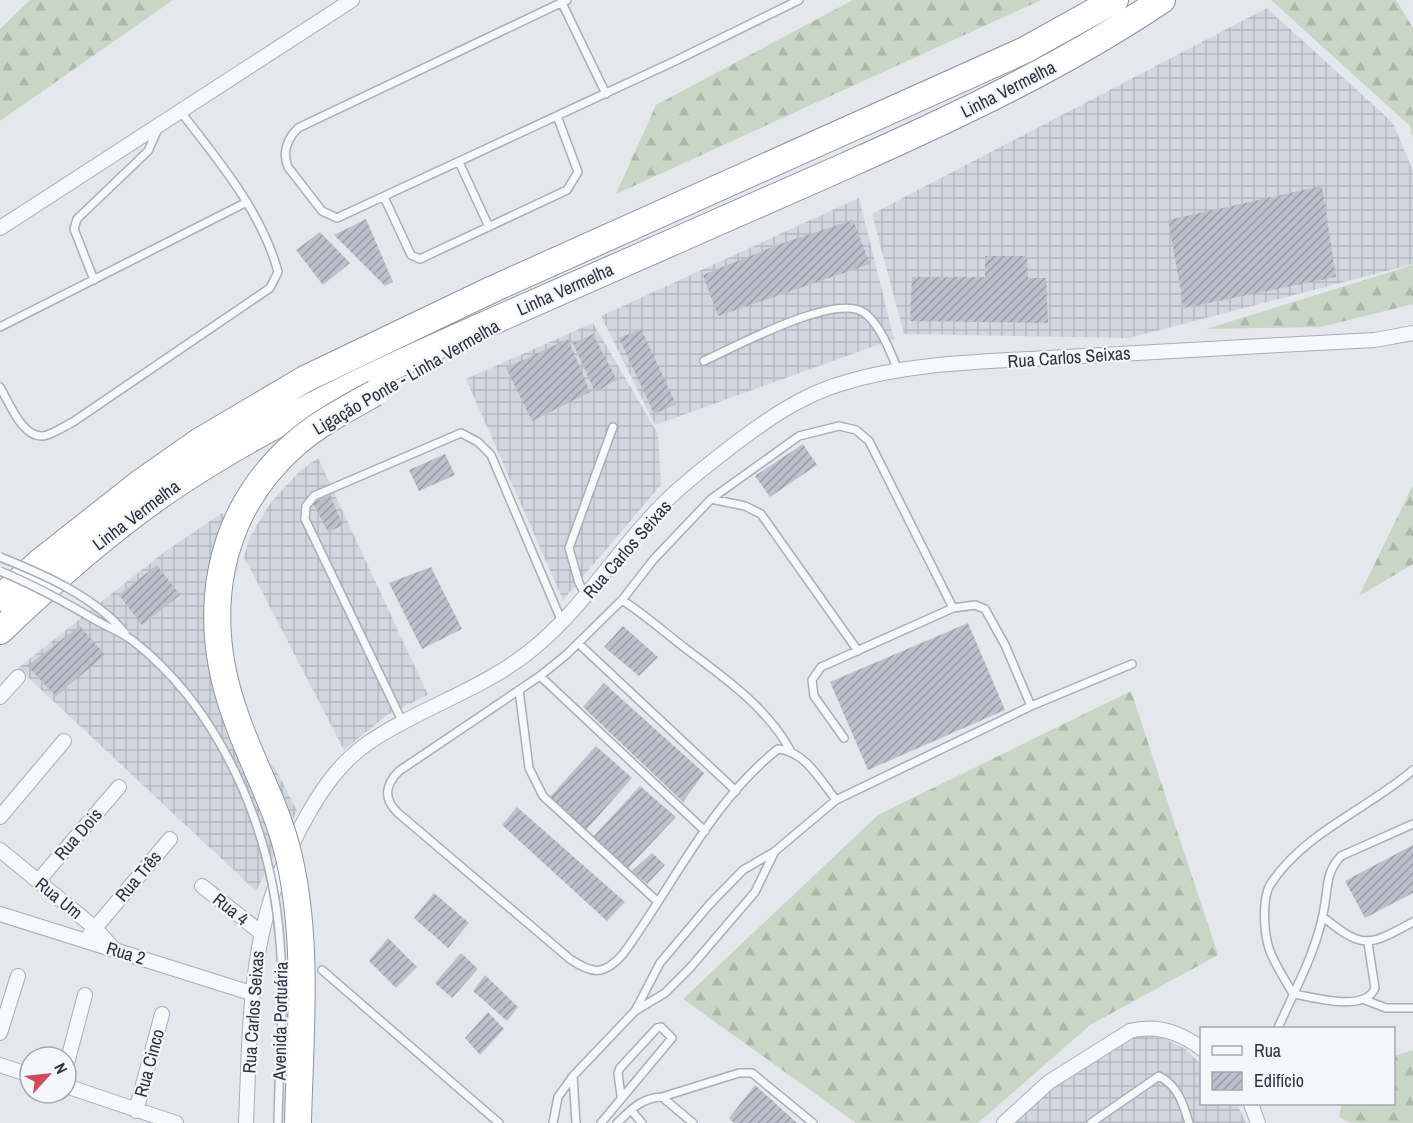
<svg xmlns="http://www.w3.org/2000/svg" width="1413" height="1123" font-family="'Archivo Narrow',sans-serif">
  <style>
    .industrial { fill: url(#industrial-grid) }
    .forest { fill: url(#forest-firs) }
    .building { fill: url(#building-hatch) }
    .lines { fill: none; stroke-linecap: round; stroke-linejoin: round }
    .service-casing { stroke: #a9aeb7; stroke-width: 10 }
    .minor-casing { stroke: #a9aeb7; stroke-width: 16 }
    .motorway-casing { stroke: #8b94a3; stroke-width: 28 }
    .service { stroke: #f7f8fa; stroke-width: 7 }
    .minor { stroke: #f7f8fa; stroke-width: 14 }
    .motorway { stroke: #fff; stroke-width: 26 }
    .service-bridge-casing { stroke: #a9aeb7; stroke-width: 10; stroke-linecap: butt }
    .motorway-bridge-casing { stroke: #8b94a3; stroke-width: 28; stroke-linecap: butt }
    .service-bridge { stroke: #f7f8fa; stroke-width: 7 }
    .motorway-bridge { stroke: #fff; stroke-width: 26 }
    .labels { text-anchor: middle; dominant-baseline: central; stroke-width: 4.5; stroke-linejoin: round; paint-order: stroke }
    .street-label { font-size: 18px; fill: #2b3445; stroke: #f4f6f9 }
  </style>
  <defs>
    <pattern id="industrial-grid" width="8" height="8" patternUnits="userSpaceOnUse" patternTransform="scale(1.5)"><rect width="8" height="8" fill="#d2d6de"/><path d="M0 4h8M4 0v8" fill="none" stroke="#b4b8c0"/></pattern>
    <pattern id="forest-firs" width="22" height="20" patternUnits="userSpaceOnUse" patternTransform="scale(1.5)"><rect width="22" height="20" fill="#c9d6c5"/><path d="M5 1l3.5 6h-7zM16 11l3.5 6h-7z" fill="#adb8ab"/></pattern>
    <pattern id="building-hatch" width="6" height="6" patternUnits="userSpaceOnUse" patternTransform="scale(1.5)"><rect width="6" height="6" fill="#bbc0ca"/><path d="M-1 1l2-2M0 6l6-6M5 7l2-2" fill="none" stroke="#989da6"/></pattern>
  </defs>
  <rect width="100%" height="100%" fill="#e4e7ec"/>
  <!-- industrial -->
  <path class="industrial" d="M1267,8L1393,123L1413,171V264L1129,338L904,334L872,214Z
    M859,198L894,339L655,425L601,316Z
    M593,323L658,434L661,485L563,600L466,379Z
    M318,458L428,695L387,715L344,750L244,557L250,537L271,502L301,470Z
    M222,513L227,522L207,600L265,768L273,764L297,811L256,891L18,668L163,553Z
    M1137,1036L1163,1038L1184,1048L1201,1064L1202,1104H1237L1246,1123H1015L1047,1092Z"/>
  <!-- forest -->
  <path class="forest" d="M30,0H173L0,121V29Z
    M853,0H1041L616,194L656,105Z
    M1271,0H1396L1413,28V137L1410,126Z
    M1413,265V304L1321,327L1206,329Z
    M1413,485V564L1359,596Z
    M1131,691L1218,955L1090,1025L978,1123H856L683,999L878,815Z
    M1413,1050V1123H1352L1339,1117L1342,1104H1394V1056Z"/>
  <!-- building -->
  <path class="building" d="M1322,186L1336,277L1184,308L1168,220Z
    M366,219L393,282L385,286L334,235Z
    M853,220L870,264L718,316L703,275L780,244Z
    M320,232L350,263L323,285L296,250Z
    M985,256H1027L1028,278H1046L1048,323L910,321L912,277H985Z
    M641,329L676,404L654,414L619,338Z
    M593,334L617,380L595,392L573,343Z
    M568,339L590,392L532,421L506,368Z
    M803,444L817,465L770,497L755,476Z
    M445,454L455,475L419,491L409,470Z
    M330,495L343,525L328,532L313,503Z
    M157,565L180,595L142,625L119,595Z
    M431,567L462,629L422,649L389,583Z
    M968,623L1005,710L868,770L830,682Z
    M80,626L105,655L56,696L27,666Z
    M623,626L658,657L639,676L604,647Z
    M604,683L704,773L683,802L583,707Z
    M596,746L632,778L586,830L549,798Z
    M640,786L676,817L628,868L593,837Z
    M517,807L625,902L607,921L502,825Z
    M1413,845V893L1365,918L1345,881Z
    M652,853L665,865L647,884L632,871Z
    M434,893L469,923L448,948L414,918Z
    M388,938L417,967L396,988L369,961Z
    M461,953L478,969L452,998L435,983Z
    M485,975L518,1007L507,1021L473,991Z
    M488,1012L504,1029L480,1055L465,1038Z
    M755,1085L797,1123H734L729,1118Z"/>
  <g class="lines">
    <defs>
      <path id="service" d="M567,0L298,128C287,139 282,152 288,167L322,211L337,218L675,61L799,0
        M562,3L606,94
        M459,162L489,227
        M384,197L411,255L420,259L567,190L578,172L557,116
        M94,280L74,229L77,219L148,151L158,129
        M0,327L247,202
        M704,361C735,347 839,290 866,314C882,328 890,352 898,370
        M0,387C9,402 24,443 47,435C56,432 65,426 73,422L270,288L278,272C262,212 218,160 180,111
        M711,499L745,506L761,514L858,651
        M587,597L579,583L569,548L613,427
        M622,600L654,559L711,499L799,436L839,426L856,430L869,441L953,608
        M578,643L736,791
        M540,676L705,831
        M519,690L529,768L543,796L658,902
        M403,723L305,519L306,506L314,496L461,433L478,442L491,455L562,622
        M844,738L814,696L812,680L821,667L953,608L975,605L985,609L1005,645L1031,706
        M790,750C767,707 723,677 685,648C664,632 644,614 622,600L566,655L540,676L399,771C385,785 383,799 398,813L570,959C592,974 604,976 623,954C673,886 710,803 778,749C805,751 821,781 836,800
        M1323,917C1364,950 1368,946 1413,922
        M1368,943L1375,988C1365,1013 1314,997 1293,994C1285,979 1272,961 1268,945C1264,930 1262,899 1270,885C1303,833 1368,809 1413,770
        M322,970L499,1123
        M1365,1000L1386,1008H1413
        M635,1011L665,993L690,968L755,892L774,853
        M1278,1028C1296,987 1319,947 1325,903C1328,883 1327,871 1341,856L1413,824
        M662,1097L739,1073H752L813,1123
        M631,1110L642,1123
        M553,1123L558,1097L573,1076
        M576,1123L573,1076L635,1011L660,963L709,905L743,870L774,852L836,800L1031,706L1132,664
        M601,1123L672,1038L661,1027L657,1028L620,1068L618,1073L621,1096
        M617,1123C632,1109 641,1098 662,1097L693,1123
        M1091,1123L1159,1076C1178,1086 1183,1103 1189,1123"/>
      <path id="minor" d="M0,228L352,0
        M0,697L18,677
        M0,817L64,741
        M0,850L95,928L114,949
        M38,881L119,787
        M202,886L260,932
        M0,914L251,993
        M90,934L170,839
        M0,1033L18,976
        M0,1065L30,1075
        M66,1067L85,995
        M66,1086L176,1123
        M1251,1104L1258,1123
        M136,1111L162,1014
        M246,1123C251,1006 248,919 308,814C324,786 341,762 368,743C419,708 482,690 530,651C582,610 615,553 661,506C682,484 708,465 732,446C765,421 800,396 840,384C906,363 979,362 1048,358C1157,351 1266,346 1375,340L1413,333
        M1004,1123L1049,1082L1130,1031C1157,1024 1180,1032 1202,1049"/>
      <path id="motorway" d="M0,598L41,561L140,483L200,441L305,379L493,289L1025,50L1115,0
        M0,631C58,576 118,522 186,478C287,413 396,364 507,315C619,265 731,217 843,167C953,118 1062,67 1162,0"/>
    </defs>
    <!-- service casing -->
    <use href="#service" class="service-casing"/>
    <!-- minor casing -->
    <use href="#minor" class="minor-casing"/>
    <!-- motorway casing -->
    <use href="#motorway" class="motorway-casing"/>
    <!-- service -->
    <use href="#service" class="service"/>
    <!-- minor -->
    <use href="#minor" class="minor"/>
    <!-- motorway -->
    <use href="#motorway" class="motorway"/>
    <defs>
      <path id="service-bridge" d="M0,557C43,574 95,597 125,633
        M0,571C34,585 65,602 97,621C108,627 121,632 132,640C222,710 272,831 280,942C285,1001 279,1063 278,1123"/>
      <path id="motorway-bridge" d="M298,1123C300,1034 309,944 289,857C278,808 252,764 236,717C200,618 214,515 295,444C319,423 348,408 375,393"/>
    </defs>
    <!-- service-bridge casing -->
    <use href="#service-bridge" class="service-bridge-casing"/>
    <!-- motorway-bridge casing -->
    <use href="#motorway-bridge" class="motorway-bridge-casing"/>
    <!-- service-bridge -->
    <use href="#service-bridge" class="service-bridge"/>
    <!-- motorway-bridge -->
    <use href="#motorway-bridge" class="motorway-bridge"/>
  </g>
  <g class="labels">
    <!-- street labels -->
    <g class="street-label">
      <text transform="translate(1008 89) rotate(-27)">Linha Vermelha</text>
      <text transform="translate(565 289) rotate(-24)">Linha Vermelha</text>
      <text transform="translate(1069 357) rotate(-4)">Rua Carlos Seixas</text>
      <text transform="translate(406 377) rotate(-30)">Ligação Ponte - Linha Vermelha</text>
      <text transform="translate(136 515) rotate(-37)">Linha Vermelha</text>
      <text transform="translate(627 549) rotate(-49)">Rua Carlos Seixas</text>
      <text transform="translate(78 834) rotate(-49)">Rua Dois</text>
      <text transform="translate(138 876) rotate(-50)">Rua Três</text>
      <text transform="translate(59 898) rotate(39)">Rua Um</text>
      <text transform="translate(231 909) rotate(39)">Rua 4</text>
      <text transform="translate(126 953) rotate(17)">Rua 2</text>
      <text transform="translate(253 1012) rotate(-86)">Rua Carlos Seixas</text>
      <text transform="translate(280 1021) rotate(-89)">Avenida Portuária</text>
      <text transform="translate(149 1063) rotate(-75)">Rua Cinco</text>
    </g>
  </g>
  <!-- legend -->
  <rect x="1200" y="1027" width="195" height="78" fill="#f4f6f9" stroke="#a4a8b1" stroke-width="1.5"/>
  <rect x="1212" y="1046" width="30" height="9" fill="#f7f8fa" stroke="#a4a8b1" stroke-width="1.5"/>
  <text x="1254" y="1057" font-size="18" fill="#2b3445">Rua</text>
  <rect x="1212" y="1072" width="30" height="18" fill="url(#building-hatch)" stroke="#a4a8b1" stroke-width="1.5"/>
  <text x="1254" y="1087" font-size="18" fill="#2b3445">Edifício</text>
  <!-- north arrow -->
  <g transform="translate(48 1075) rotate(63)"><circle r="28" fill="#f4f6f9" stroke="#a4a8b1" stroke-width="1.5"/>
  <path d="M0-4.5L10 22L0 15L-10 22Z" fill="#d1495b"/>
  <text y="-9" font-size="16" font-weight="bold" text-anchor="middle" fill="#2b3445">N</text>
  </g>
</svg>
